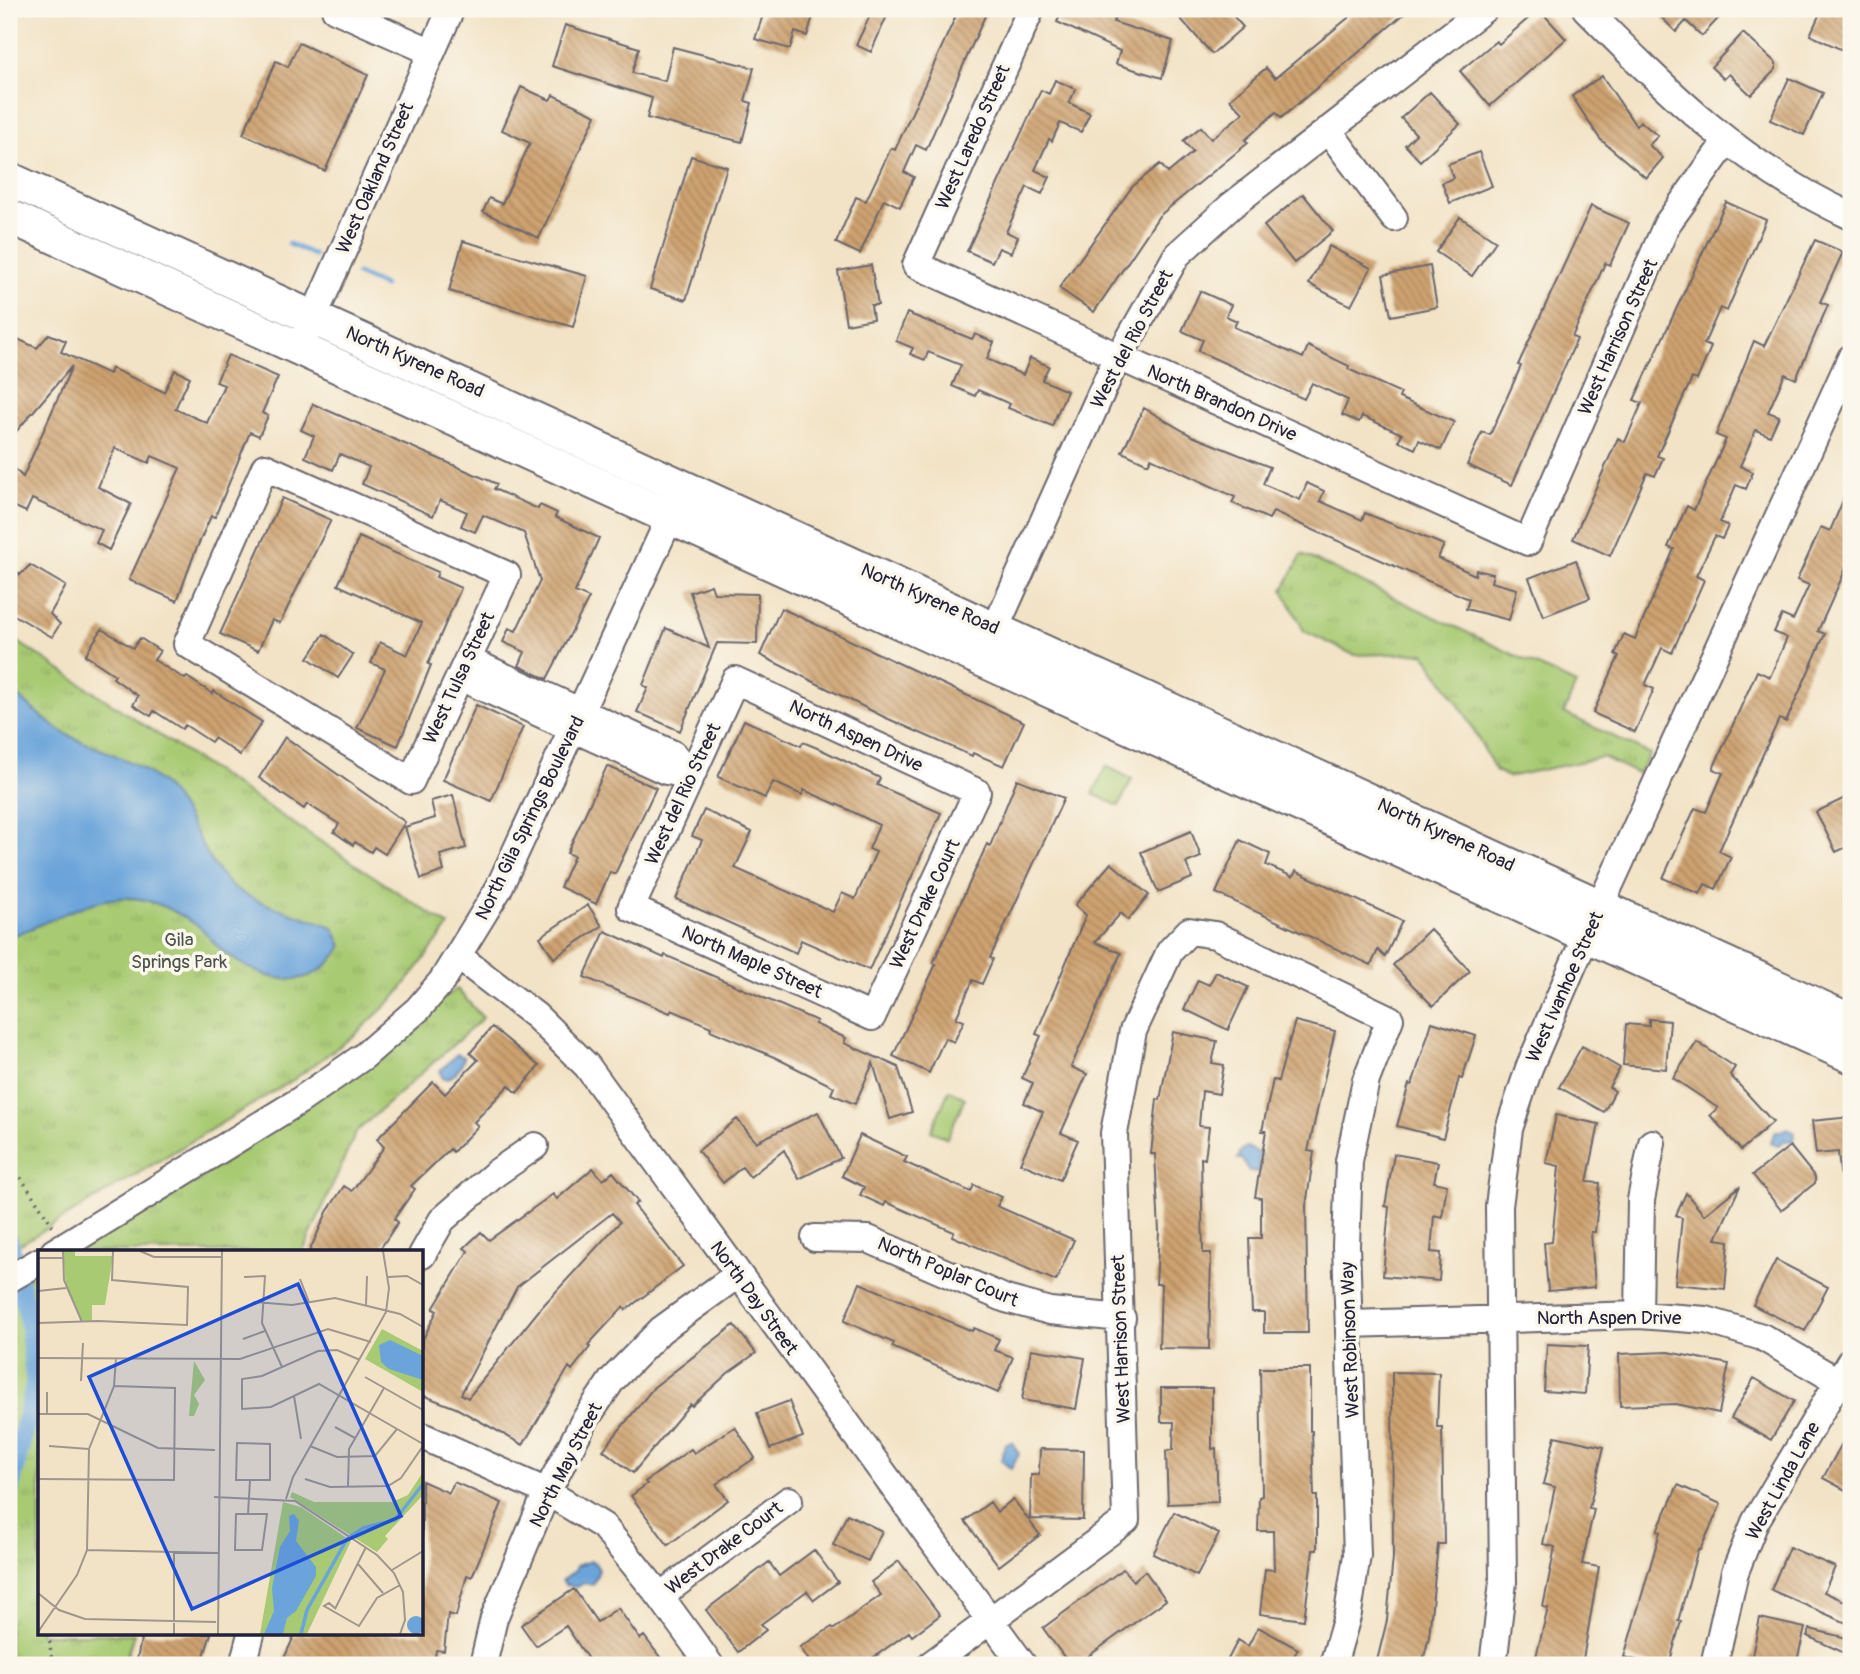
<svg xmlns="http://www.w3.org/2000/svg" width="1860" height="1674" font-family="Pangolin,sans-serif">
  <style>
    .grass { fill: url(#grass-tufts); stroke: #657656; stroke-width: 2 }
    .pitch { fill: #a8ca72; stroke: #657656; stroke-width: 2 }
    .water { fill: #6ba4da; stroke: #46638a; stroke-width: 2 }
    .lines { fill: none; stroke-linecap: round; stroke-linejoin: round }
    .stream { stroke: #6ba4da; stroke-width: 5 }
    .canal { stroke: #6ba4da; stroke-width: 19 }
    .building { fill: url(#building-back-hatch); fill-rule: evenodd }
    .minor-casing { stroke: #6b666c; stroke-width: 30 }
    .major-casing { stroke: #6b666c; stroke-width: 37 }
    .path { stroke: #6b666c; stroke-width: 3.5; stroke-dasharray: 2 5; stroke-linecap: butt }
    .minor { stroke: #fff; stroke-width: 26 }
    .major { stroke: #fff; stroke-width: 33 }
    .labels { text-anchor: middle; dominant-baseline: central; stroke-width: 7; stroke-linejoin: round; paint-order: stroke }
    .street-label { font-size: 19px; fill: #22223b; stroke: #fbf7ec }
    .park-label { font-size: 19px; fill: #4a544c; stroke: #fbf7ec }
    .inset-river { fill: none; stroke: #6ba4da; stroke-width: 3.5 }
    .inset-road { fill: none; stroke: #9f968e; stroke-width: 2 }
    .view { fill: #1d4ed8; fill-opacity: 0.15; stroke: #1d4ed8; stroke-width: 3.5 }
    .inset-edge { fill: none; stroke: #22223b; stroke-width: 3.5 }
  </style>
  <defs>
    <pattern id="grass-tufts" width="24" height="20" patternUnits="userSpaceOnUse" patternTransform="scale(1.75)"><rect width="24" height="20" fill="#a8ca72"/><path d="M3 7l-1-3M5 7V3M7 7l1-3M15 17l-1-3M17 17v-4M19 17l1-3" fill="none" stroke="#90ad64"/></pattern>
    <pattern id="building-back-hatch" width="6" height="6" patternUnits="userSpaceOnUse" patternTransform="scale(1.75)"><rect width="6" height="6" fill="#cea371"/><path d="M-1 5l2 2M0 0l6 6M5-1l2 2" fill="none" stroke="#a7845e"/></pattern>
  </defs>
  <rect width="100%" height="100%" fill="#fbf7ec"/>
  <filter id="ink" filterUnits="userSpaceOnUse"><feTurbulence type="fractalNoise" baseFrequency=".0143" numOctaves="2"/><feDisplacementMap in="SourceGraphic" scale="14" xChannelSelector="R" yChannelSelector="G"/><feConvolveMatrix kernelMatrix="1 2 1 2 8 2 1 2 1" color-interpolation-filters="sRGB"/></filter>
  <filter id="wash" filterUnits="userSpaceOnUse"><feTurbulence type="fractalNoise" baseFrequency=".00686" numOctaves="4" result="noise"/><feDisplacementMap in="SourceGraphic" scale="28" xChannelSelector="R" yChannelSelector="G"/><feGaussianBlur stdDeviation="1.57" result="paint"/><feColorMatrix in="noise" values="0 0 0 0 0 0 0 0 0 0 0 0 0 0 0 0 0 1.4 0 .05"/><feComposite in="paint" operator="in"/></filter>
  <g filter="url(#wash)">
    <rect width="100%" height="100%" fill="#f2e3c6"/>
    <!-- grass -->
    <path class="grass" d="M1302,554L1576,684L1564,713L1650,754L1638,774L1603,757L1508,777L1496,771L1465,714L1424,653L1354,655L1304,631L1283,590Z
      M9,636L449,926L397,995L356,1034L293,1080L9,1251Z
      M457,989L483,1018L356,1132L303,1252H68Z
      M40,1271V1634H134L124,1665H9V1292Z"/>
    <!-- pitch -->
    <path class="pitch" d="M1106,766L1132,779L1119,806L1093,794Z
      M949,1090L965,1098L947,1138L931,1131Z"/>
    <!-- water -->
    <path class="water" d="M9,688C28,704 49,726 72,737C99,750 130,758 154,777C190,804 198,853 230,885C245,900 310,918 333,927L342,946C311,998 261,981 220,949C212,942 207,932 198,926C182,915 164,905 145,900C98,889 52,923 9,937Z
      M457,1054L464,1057C462,1067 454,1079 443,1079L440,1071Z
      M1788,1128L1795,1133L1794,1141H1784L1778,1146L1771,1143L1774,1133Z
      M1247,1147L1262,1155L1258,1159L1260,1169L1256,1172L1249,1171L1241,1158L1238,1159L1241,1151Z
      M1012,1442L1019,1454L1011,1469L1001,1460L1005,1445Z
      M590,1561L595,1563L599,1570L593,1584L583,1583L578,1587L565,1585L562,1580L575,1571L576,1566Z"/>
    <g class="lines">
      <!-- stream -->
      <path class="stream" d="M289,244L314,255
        M357,274L384,286"/>
      <!-- canal -->
      <path class="canal" d="M9,1241L28,1316L35,1383L9,1494"/>
    </g>
    <g id="blocks">
      <!-- building -->
      <path class="building" d="M765,9H815L807,36L795,32L790,49L755,39Z
        M873,9H890L871,52L856,45Z
        M959,9H988L926,150L916,145L904,172L914,177L900,207L884,199L860,254L836,243L856,197L866,201L891,148L895,150Z
        M1063,9H1119L1113,22L1173,41L1162,78L1116,64L1120,51L1057,22Z
        M1172,9H1227L1243,27L1212,54Z
        M1359,9H1410L1281,118L1276,112L1245,140L1248,143L1159,216L1094,312L1059,288L1132,187L1160,164L1168,173L1193,152L1183,141L1201,127L1211,139L1243,113L1230,99L1266,68L1275,78Z
        M1539,9L1566,39L1490,106L1460,71L1496,41L1499,44Z
        M1669,9H1727L1702,36L1686,21L1676,32L1661,17Z
        M1822,9H1851V54L1810,35Z
        M565,25L639,48L632,73L665,81L673,47L754,68L745,101L752,103L742,142L647,118L652,98L552,66Z
        M1743,33L1776,63V69L1751,95L1729,74L1724,79L1711,67Z
        M299,43L368,75L325,171L243,134L276,61L288,67Z
        M1602,76L1636,126L1640,121L1658,136L1649,145L1663,158L1646,178L1600,139L1572,96Z
        M1789,78L1823,93L1804,135L1770,120Z
        M1055,80L1076,89L1069,103L1090,113L1081,132L1060,123L1052,141L1049,139L1035,170L1050,177L1042,194L1027,187L1006,232L1018,237L1011,253L999,248L992,262L967,251L1041,90L1049,94Z
        M521,87L550,100L553,95L596,115L539,238L483,212L489,198L502,204L530,143L502,130Z
        M1430,92L1460,124L1420,161L1405,145L1416,134L1401,118Z
        M1479,152L1492,186L1450,203L1442,183L1453,178L1448,164Z
        M691,156L727,167L686,300L650,289Z
        M1303,194L1333,231L1294,263L1264,226Z
        M1726,202L1766,220L1727,311L1720,308L1704,344L1711,347L1697,380L1692,378L1657,456L1663,458L1655,476L1647,473L1610,556L1573,539L1618,438L1625,442L1642,403L1634,400Z
        M1591,206L1629,223L1610,265L1605,263L1572,337L1577,339L1512,485L1467,465L1482,432L1490,435L1521,366L1518,365Z
        M1460,217L1496,241L1472,276L1436,252Z
        M1815,240L1843,252L1820,302L1828,305L1796,379L1785,374L1768,412L1779,416L1770,436L1756,430L1740,466L1753,472L1746,489L1736,485L1720,522L1728,526L1722,539L1715,536L1696,576L1704,580L1672,653L1662,648L1645,685L1654,689L1635,732L1593,713L1619,656L1615,654L1624,634L1635,639L1674,549L1668,547L1687,506L1694,510L1726,439L1716,435L1754,341L1764,346Z
        M463,241L587,276L573,327L449,291Z
        M1329,246L1371,268L1351,306L1309,284Z
        M871,265L878,305H871L873,319L846,324L838,271Z
        M1430,266L1437,307L1391,316L1383,275Z
        M1200,291L1231,305L1226,316L1237,321L1234,327L1303,358L1308,346L1349,366L1348,369L1401,393L1399,398L1454,422L1441,450L1419,440L1415,449L1398,441L1402,434L1362,416L1359,422L1342,415L1348,400L1312,383L1304,399L1198,351L1203,340L1182,331Z
        M907,313L972,339L975,334L994,342L987,359L1023,375L1030,358L1049,366L1042,380L1067,391L1052,426L1008,408L1010,404L978,390L975,396L952,386L961,365L928,352L925,360L910,354L913,348L896,341Z
        M49,334L66,341L61,352L109,374L111,368L164,392L175,370L190,377L175,409L207,423L224,385L216,382L228,355L278,377L262,413L268,416L259,436L250,432L215,517L211,516L195,552L177,601L129,580L180,468L152,456L149,463L115,448L98,487L131,504L109,550L96,543L102,530L32,499L26,512L9,504V464L23,477L72,366L9,440V335L37,348Z
        M313,404L497,484L494,489L538,509L540,505L557,513L555,517L599,538L575,592L589,598L547,679L519,666L525,652L503,642L509,628L516,631L540,581L524,533L483,515L475,532L461,526L467,512L440,500L433,516L362,484L369,467L340,454L333,470L305,457L314,436L301,430Z
        M1144,408L1192,436L1270,467L1263,484L1300,500L1307,483L1324,491L1320,501L1362,520L1365,513L1444,545L1438,558L1475,575L1476,570L1493,574L1491,582L1517,589L1509,620L1466,609L1469,599L1273,512L1269,519L1232,503L1235,497L1151,458L1148,464L1122,452Z
        M1851,482V568L1847,566L1818,631L1825,634L1786,722L1779,719L1719,851L1731,857L1716,889L1705,884L1700,894L1663,878L1695,808L1706,812L1723,773L1713,769L1757,671L1770,677L1787,638L1774,632L1782,615L1793,620L1809,585L1797,580L1821,527L1830,531Z
        M282,498L331,520L280,623L272,620L258,651L220,634Z
        M359,537L438,572L436,577L461,588L428,664L431,665L398,746L357,728L385,669L371,663L380,642L407,655L422,623L338,585Z
        M1576,560L1590,598L1544,616L1529,578Z
        M9,563L20,575L30,565L66,586L50,614L60,624L52,637L9,612Z
        M711,585L714,593L758,594L757,644L717,643L680,731L637,712L648,688L643,685L666,628L709,648L690,592Z
        M781,608L1024,722L1004,766L973,753L972,756L884,717L760,655Z
        M102,629L133,648L140,638L160,651L154,660L185,679L187,677L213,694L214,691L262,722L240,755L214,738L211,742L185,725L182,729L154,711L151,716L133,705L138,696L113,678L115,675L85,655Z
        M324,634L353,655L338,678L308,658Z
        M476,705L523,727L491,801L443,780Z
        M744,720L801,746L803,742L822,750L880,778L877,785L941,813L869,970L801,940L796,953L676,899L702,840L692,836L704,810L752,832L735,868L833,912L842,893L855,899L876,852L869,849L879,825L845,808L804,790L802,795L773,782L765,798L718,777Z
        M285,737L405,822L385,854L374,847L371,852L355,842L353,845L334,832L339,824L307,804L304,809L259,778Z
        M607,766L656,788L615,874L610,872L596,904L560,887L574,856L567,853Z
        M1017,779L1064,798L990,958L993,959L982,984L973,980L956,1018L964,1021L954,1042L945,1038L929,1073L893,1056L936,964L933,963L959,906L987,844L990,846Z
        M453,795L466,848L440,855L444,871L421,879L405,827L435,818L431,801Z
        M1851,795V845L1836,852L1816,812Z
        M1191,831L1201,857L1186,863L1192,878L1158,892L1141,852Z
        M1240,840L1270,854L1266,865L1293,877L1296,871L1402,921L1385,957L1378,950L1371,965L1216,893Z
        M1111,863L1149,895L1128,920L1121,913L1095,942L1121,953L1071,1067L1087,1074L1061,1133L1078,1140L1060,1180L1020,1163L1043,1112L1024,1103L1033,1083L1022,1078L1041,1036L1036,1034L1086,915L1075,905Z
        M588,905L602,926L554,958L540,937Z
        M1430,929L1470,971L1433,1006L1393,965Z
        M605,931L664,958L665,955L817,1021L815,1024L846,1038L844,1043L898,1067L912,1112L890,1119L873,1063L855,1104L831,1094L834,1087L774,1057L710,1030L711,1027L672,1010L670,1013L584,977Z
        M1216,972L1248,987L1228,1030L1184,1009L1198,980L1209,985Z
        M1649,1019L1670,1021L1666,1069L1623,1065L1626,1024L1649,1026Z
        M1295,1021L1335,1031L1308,1151L1314,1152L1306,1206L1308,1333H1264V1312H1252L1249,1238H1261V1198L1255,1197L1266,1131H1262L1273,1080L1278,1081Z
        M1432,1022L1476,1036L1462,1079L1459,1078L1443,1138L1397,1126L1409,1084L1412,1085Z
        M492,1027L539,1066L517,1093L509,1085L474,1122L478,1126L453,1152L450,1149L411,1186L415,1189L394,1219L398,1222L378,1252H309L327,1212L344,1186L352,1191L384,1147L377,1139L433,1082L445,1094L478,1060L470,1053Z
        M1173,1032L1217,1041L1212,1063L1224,1065L1219,1094L1202,1091L1199,1126L1209,1127L1205,1159L1201,1158L1203,1253H1211L1209,1349L1159,1348L1161,1284H1156L1159,1232L1155,1154H1151L1157,1099L1160,1100Z
        M1697,1042L1735,1067L1730,1075L1773,1122L1741,1150L1710,1115L1718,1108L1673,1078Z
        M1582,1046L1620,1068L1609,1087L1615,1091L1604,1112L1559,1087Z
        M818,1112L841,1158L799,1179L784,1150L750,1177L742,1167L723,1183L698,1151L737,1119L756,1142Z
        M1556,1115L1599,1124L1587,1182L1600,1183L1595,1232H1591L1595,1287L1548,1291L1544,1243L1552,1242L1559,1166L1546,1163Z
        M1851,1117V1181H1841L1838,1152L1816,1154L1812,1121Z
        M860,1135L907,1157L904,1162L971,1192L974,1185L1002,1197L997,1206L1074,1240L1056,1281L952,1236L954,1232L886,1202L884,1206L860,1195L864,1187L842,1176Z
        M1790,1146L1815,1177V1183L1781,1210L1753,1175Z
        M1394,1154L1438,1162L1434,1182L1447,1185L1442,1217L1434,1215L1431,1252L1441,1253L1439,1281L1383,1276L1389,1207L1385,1206Z
        M593,1168L603,1180L613,1172L638,1202L634,1205L683,1266L626,1310L623,1307L588,1345L590,1347L572,1370L569,1367L523,1445L456,1408L422,1395V1341L437,1311L433,1309L468,1251L464,1248L481,1232L489,1240L553,1194L557,1199ZM612,1213L620,1222L540,1309L468,1398L461,1394L517,1287Z
        M1740,1186L1716,1239L1729,1241L1725,1289L1675,1284L1682,1218L1676,1215L1686,1193L1704,1215Z
        M1776,1260L1828,1287L1805,1331L1753,1305Z
        M860,1283L972,1331L974,1328L999,1339L994,1350L1013,1357L998,1393L892,1347L894,1343L844,1321Z
        M734,1325L756,1353L728,1373L692,1406L690,1404L633,1473L603,1450L654,1387Z
        M1547,1344L1588,1346L1585,1394L1544,1391Z
        M1031,1349L1085,1358L1076,1409L1022,1400Z
        M1668,1352L1729,1364L1719,1413L1676,1404L1620,1406L1619,1354Z
        M1260,1368H1310V1431H1312L1314,1496H1317V1550H1313L1304,1620L1260,1614L1265,1569L1274,1570L1273,1531H1258L1259,1497L1262,1496Z
        M1392,1372L1439,1373L1437,1427H1442L1444,1544H1438L1429,1637L1422,1665H1376L1387,1620L1393,1557Z
        M1754,1378L1794,1401L1771,1440L1731,1418Z
        M1161,1388H1212V1449L1216,1448L1218,1502L1168,1504L1166,1451L1173,1450L1174,1422H1161Z
        M789,1401L803,1437L770,1449L757,1413Z
        M735,1427L755,1458L716,1484L728,1500L668,1545L631,1496L647,1484L645,1482L691,1449L694,1453Z
        M1851,1427V1493L1823,1478Z
        M1555,1436L1604,1447L1589,1508L1594,1509L1582,1564L1599,1567L1582,1665H1534L1548,1608L1543,1607L1555,1547L1543,1544L1555,1487L1543,1484Z
        M1040,1449L1084,1450L1083,1520L1030,1519L1031,1475H1039Z
        M422,1481L449,1493L454,1482L502,1503L472,1577L467,1575L456,1616L448,1614L444,1651L436,1650L434,1665H281L295,1634H422Z
        M1678,1485L1721,1504L1700,1550L1698,1549L1678,1621H1681L1669,1665H1656L1624,1657L1660,1532L1657,1531Z
        M1013,1499L1040,1535L999,1566L965,1521L990,1502L997,1512Z
        M1174,1512L1219,1534L1197,1576L1153,1554Z
        M847,1514L882,1531L868,1561L833,1545Z
        M1789,1547L1835,1567L1824,1592L1851,1604V1625L1771,1590Z
        M814,1550L838,1582L814,1600L807,1591L761,1624L766,1630L738,1652L706,1610L769,1562L779,1576Z
        M899,1561L940,1615L912,1636L909,1632L863,1665H812L800,1647L832,1627L834,1629L881,1595L871,1582Z
        M1123,1569L1133,1581L1145,1571L1166,1600L1076,1665H1070L1043,1628Z
        M574,1589L597,1622L618,1608L640,1639L644,1636L666,1665H592L566,1626L536,1646L521,1625Z
        M1760,1618L1805,1628L1796,1665H1750Z
        M1258,1627L1298,1649L1289,1665H1225L1238,1640L1248,1646Z
        M1810,1629L1851,1639V1656L1807,1636Z
        M142,1634H211L201,1665H136Z"/>
    </g>
  </g>
  <g filter="url(#ink)">
    <use href="#blocks" fill-opacity="0" stroke="#6b666c" stroke-width="2"/>
    <g class="lines">
      <defs>
        <path id="minor" d="M335,9L432,52
          M1031,9L916,265L1528,542L1667,224L1726,142
          M1586,9C1670,94 1740,165 1851,216
          M1328,130L1394,218
          M305,336L451,9
          M265,467L507,575L411,781L187,644Z
          M995,629L1111,371L1177,255L1231,206L1484,9
          M468,660L673,754L691,775
          M460,677L666,771L691,775
          M735,680L977,792L872,1017L631,908Z
          M458,956L536,1016L587,1066L1023,1665
          M815,1238L868,1239L1006,1299L1050,1311L1122,1318
          M54,1252L299,1101L364,1056L418,1009L442,981L498,890L677,502
          M422,1255L442,1220L496,1173L535,1146
          M9,1279L40,1261
          M1639,1315L1641,1200L1652,1143
          M1350,1324L1639,1315L1706,1320L1762,1337L1851,1389
          M422,1436L547,1492L603,1526L660,1596L710,1665
          M660,1596L789,1500
          M243,1665L251,1634
          M483,1665L494,1618L547,1492L583,1423L612,1380L661,1330L737,1275
          M930,1665L1126,1520L1114,1133L1133,1031L1170,951L1189,931L1215,935L1390,1019L1366,1080L1349,1161L1346,1246L1357,1555L1348,1613L1333,1665
          M1493,1665L1503,1582L1499,1206L1509,1129L1529,1068L1574,963L1851,358
          M1714,1665L1735,1572L1755,1522L1851,1360"/>
        <path id="major" d="M9,179L1851,1021
          M9,216L1851,1056"/>
      </defs>
      <!-- minor casing -->
      <use href="#minor" class="minor-casing"/>
      <!-- major casing -->
      <use href="#major" class="major-casing"/>
      <!-- path -->
      <path class="path" d="M9,1160L53,1226
        M49,1634L52,1665"/>
      <!-- minor -->
      <use href="#minor" class="minor"/>
      <!-- major -->
      <use href="#major" class="major"/>
    </g>
  </g>
  <g class="labels">
    <!-- street labels -->
    <g class="street-label">
      <text transform="translate(973 137) rotate(-66)">West Laredo Street</text>
      <text transform="translate(375 178) rotate(-66)">West Oakland Street</text>
      <text transform="translate(1618 337) rotate(-66)">West Harrison Street</text>
      <text transform="translate(1132 339) rotate(-62)">West del Rio Street</text>
      <text transform="translate(415 362) rotate(24)">North Kyrene Road</text>
      <text transform="translate(1222 403) rotate(24)">North Brandon Drive</text>
      <text transform="translate(930 599) rotate(24)">North Kyrene Road</text>
      <text transform="translate(459 678) rotate(-65)">West Tulsa Street</text>
      <text transform="translate(856 736) rotate(25)">North Aspen Drive</text>
      <text transform="translate(683 794) rotate(-65)">West del Rio Street</text>
      <text transform="translate(530 818) rotate(-64)">North Gila Springs Boulevard</text>
      <text transform="translate(1446 835) rotate(25)">North Kyrene Road</text>
      <text transform="translate(925 904) rotate(-65)">West Drake Court</text>
      <text transform="translate(752 962) rotate(24)">North Maple Street</text>
      <text transform="translate(1565 987) rotate(-66)">West Ivanhoe Street</text>
      <text transform="translate(948 1272) rotate(23)">North Poplar Court</text>
      <text transform="translate(754 1298) rotate(54)">North Day Street</text>
      <text x="1609" y="1318">North Aspen Drive</text>
      <text transform="translate(1121 1339) rotate(-92)">West Harrison Street</text>
      <text transform="translate(1350 1340) rotate(-92)">West Robinson Way</text>
      <text transform="translate(566 1465) rotate(-63)">North May Street</text>
      <text transform="translate(1783 1481) rotate(-61)">West Linda Lane</text>
      <text transform="translate(724 1548) rotate(-37)">West Drake Court</text>
    </g>
    <!-- park labels -->
    <g class="park-label">
      <text x="179" y="940">Gila<tspan x="179" dy="22">Springs Park</tspan></text>
    </g>
  </g>
  <!-- overview -->
  <g transform="translate(38 1250)">
    <rect width="385" height="385" fill="#f2e3c6"/>
    <path d="M25,1H37V6H75L67,55H54V71L44,72L28,38ZM344,79L385,101V142L327,109ZM156,111L167,130L156,145L161,154L156,166H151ZM385,222V245L347,286L350,289L339,302L252,247L254,242L276,252H354L370,245ZM245,252L263,257L313,291L269,384H222Z" fill="#a8ca72"/>
    <path d="M352,90L385,106V130L351,119L343,112L341,95ZM256,264L261,271L258,291L278,317V326L258,361L249,368L245,384H226L236,361L234,338L242,297L252,281L251,266ZM369 375a9 9 0 1 1 18 0a9 9 0 1 1-18 0Z" fill="#6ba4da"/>
    <path class="inset-river" d="M263,384L269,360L309,289L325,278L357,270L385,234"/>
    <path class="inset-road" d="M25,1L26,30L44,72M102,1L116,7H184M0,8H25M206,27L227,26L224,73L244,117M350,27L369,26L385,35M262,29L271,52M0,41L28,38M328,55L329,26M205,59L217,52L254,55L297,48L362,64L385,77M0,73L60,71L149,75L150,37L74,30L75,1M205,89L227,81M0,108L202,109L290,79L333,92M322,110L299,100L280,101L224,126L204,129V159L233,157L281,134L385,194M327,127L385,160M43,131L45,93M9,142V164M256,146L263,189M0,164H50L120,198L177,200M297,177L317,188M199,193L232,194V230H198ZM11,196L51,199M272,196L299,207L337,206L359,179M0,229L136,230L137,138L76,136M267,229L292,237L350,236L363,228L385,196M310,237L311,199L346,138M176,247L257,251L339,305L356,323L365,342L367,370L362,384M248,249L255,227L348,62L351,38L345,1M198,264H229L224,300H197ZM210,264L212,230M49,300L181,303M320,314L345,343M354,320L385,301M0,343L21,360L47,369L178,372M297,359L328,297M298,359L291,353L286,356L321,376L339,348L362,335M0,382L39,325L49,300L51,199L76,136L78,108M136,384V302M180,384L184,1"/>
    <path class="view" d="M260,34L363,266L154,359L51,127Z"/>
    <rect width="385" height="385" class="inset-edge"/>
  </g>
  <!-- margin -->
  <rect width="1860" height="1674" fill="none" stroke="#fbf7ec" stroke-width="35"/>
</svg>
